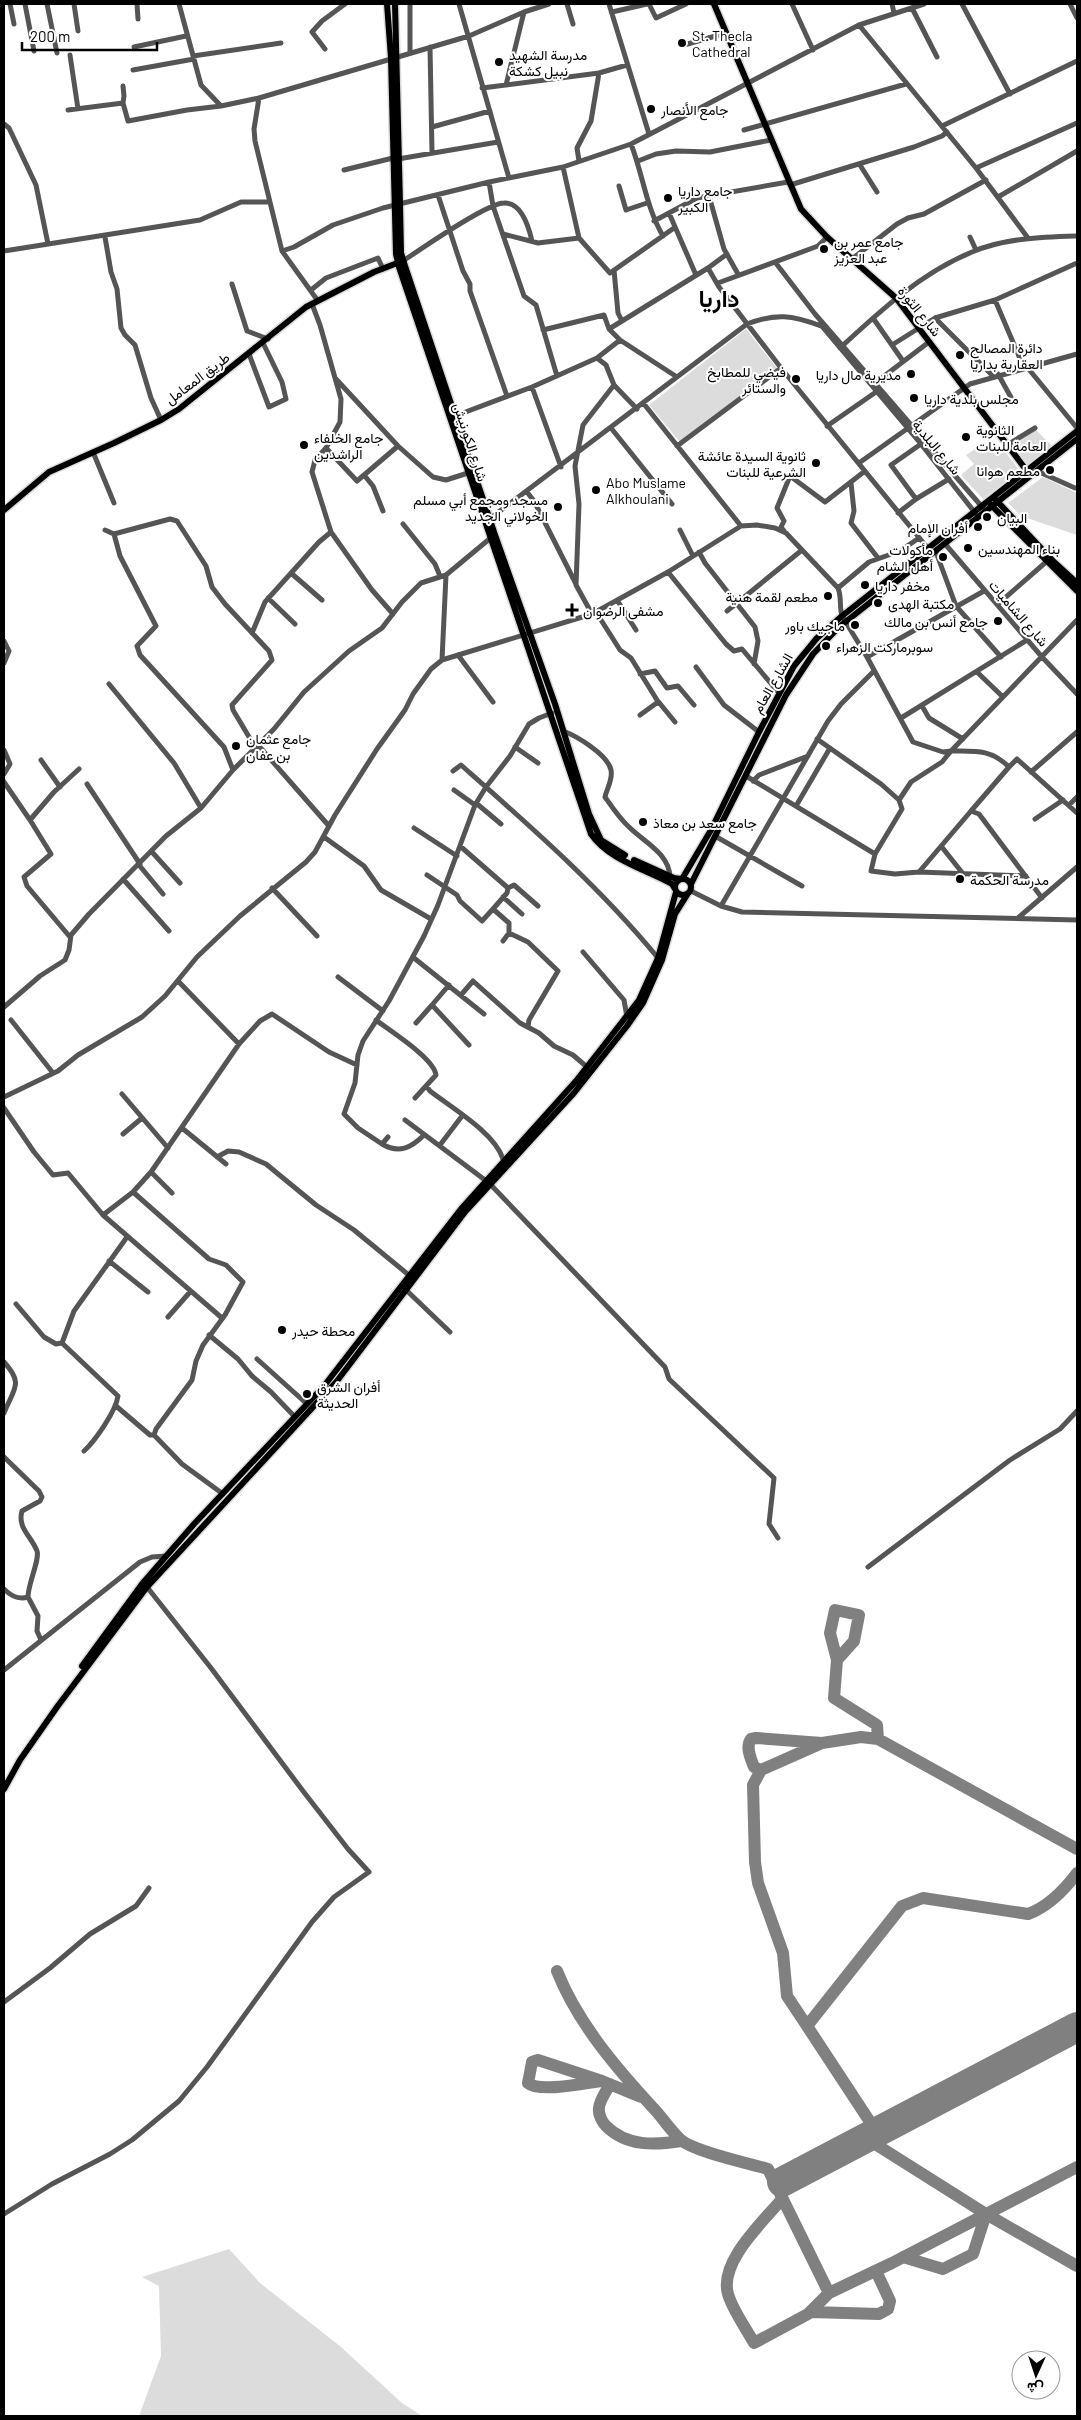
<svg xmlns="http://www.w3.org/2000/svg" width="1081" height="2420" font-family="Barlow,Vazirmatn,sans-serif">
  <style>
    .green { fill: #dcdcdc }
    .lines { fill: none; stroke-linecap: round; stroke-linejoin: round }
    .taxiway { stroke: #808080; stroke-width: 12 }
    .runway { stroke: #808080; stroke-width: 30 }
    .major-casing { stroke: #dbdbdb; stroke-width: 9 }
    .minor { stroke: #555; stroke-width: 5 }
    .major { stroke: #000; stroke-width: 6 }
    .poi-dot { fill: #000; stroke: #fff; stroke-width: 2 }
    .labels { text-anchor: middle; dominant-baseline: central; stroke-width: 4; stroke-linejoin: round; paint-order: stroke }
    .poi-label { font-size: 14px; fill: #000; stroke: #fff; text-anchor: start }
    .street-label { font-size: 14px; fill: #000; stroke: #fff }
    .town-label { font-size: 24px; font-weight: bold; fill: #000; stroke: #fff }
  </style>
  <rect width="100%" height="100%" fill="#fff"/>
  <!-- green -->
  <path class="green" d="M746,329L777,368L680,442L649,405Z
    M1036,430L1052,446L1028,465L1011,443Z
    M984,443L990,452L1000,445L1020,471L983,499L961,475L974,464L966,455Z
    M1043,477L1077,493V535L1021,516L1008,503Z
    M229,2249L260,2283L341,2347L402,2403L422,2416H139L161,2356L159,2286L142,2277Z"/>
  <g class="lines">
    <!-- taxiway -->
    <path class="taxiway" d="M835,1610L859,1615L854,1641L837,1660L830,1633Z
      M837,1660L834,1698L877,1725L878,1739
      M761,1770L754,1767C751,1759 745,1747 751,1739L756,1738L822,1743
      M557,1971C578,2024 618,2070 656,2111C664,2120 672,2132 681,2140C695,2152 748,2163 768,2169L829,2293
      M807,2026L787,1996L783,1953L758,1883L755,1862L753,1785L761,1770L822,1743L861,1737L878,1739L1077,1849
      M538,2060L602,2081C586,2083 539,2093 528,2083L532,2062Z
      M602,2081L641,2097
      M610,2084C607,2090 599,2101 599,2108C598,2114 602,2122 606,2126C627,2147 655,2145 682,2141
      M876,2131L807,2026L902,1906L923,1898L1028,1914C1047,1907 1065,1889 1077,1873
      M864,2137L986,2214L1077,2266
      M782,2199C762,2223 719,2262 728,2294C733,2311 746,2328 754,2343L808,2314L829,2293L892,2263L1077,2167
      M903,2257L943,2269L973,2254L986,2214
      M811,2312L879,2314L888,2309L890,2301L876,2271"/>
    <!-- runway -->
    <path class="runway" d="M782,2182L1077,2027"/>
    <defs>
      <path id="major" d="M387,4L391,58L396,254L399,267L591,834C609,860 645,869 672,884L675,889
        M395,4L400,204L401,253L405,266L495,535L555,704L589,814L601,840L625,855
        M714,4L801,209L827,237L896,298L1030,475
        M996,500L1054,562L1077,583
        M991,505L1077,591
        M4,510L49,472L114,443L161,420L179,409L306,307L374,272L400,262
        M634,860L674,878L681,879
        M675 887a8 8 0 1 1 16 0a8 8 0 1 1-16 0Z
        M682,879L711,830L759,732L794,666L817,638L842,616L1077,431
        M691,884L786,695L813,654L839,627L1077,439
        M82,1666L142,1584L194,1524L324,1386L461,1209L576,1081L622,1022L639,1000L658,958L676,892
        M4,1789L20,1760L57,1707L147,1587L337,1381L465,1212L574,1093L627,1026L643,1003L662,960L675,914L687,895"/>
    </defs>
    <!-- major casing -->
    <use href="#major" class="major-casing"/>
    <!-- minor -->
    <path class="minor" d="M10,4L14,24
      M25,4L34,51
      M47,4L57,53
      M74,4L78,31
      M137,4L138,19
      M179,4L201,85L221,106L259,98
      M410,4V52
      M459,4L509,178
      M567,4L573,24
      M609,4L649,134
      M649,4L656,18L686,4
      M792,4L813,50
      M892,4L894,13
      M962,4L1010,94
      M1070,4L1077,18
      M912,8L937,57
      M612,12L647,4
      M859,25L976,168L1028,238
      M684,45L726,33
      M134,47L186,36
      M430,47L432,153
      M325,49L312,32L322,21L345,4
      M70,55L78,109
      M193,56L281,43
      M133,70L194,59
      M506,85L524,12
      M123,86L124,96L123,103
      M482,88L599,73L627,65
      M68,110L123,103L128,121L187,110L221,106
      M4,124L9,128L36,185L48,244
      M942,126L1077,61
      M432,127L490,111
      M744,130L906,84
      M631,144C643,175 646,207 663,236
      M398,159L498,142
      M579,161L577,148L591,121L599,73
      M638,161L656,154L676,151L710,152L771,140
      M860,165L877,192
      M563,167L579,238L610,273L674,228
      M976,168L1077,123
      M344,170L393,158
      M489,182L493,206L524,296L536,305L557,376
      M790,185L914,147L942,136L947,132
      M619,186L626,210L647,203
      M438,195L463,271L470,284V291L507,396
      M709,196L724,249L738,274
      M998,197L1077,151
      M669,213L696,275
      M654,221L697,198L788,182
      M503,234L538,243L579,238
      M105,237L111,272L117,289L121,328L125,335L135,345L151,398L161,420
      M970,237L976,250
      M4,251L200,220L241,202H270
      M282,251L294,247L333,225L383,208L489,182L563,167L631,144L859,25L924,4
      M852,259L897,224L908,218L924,214L986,180
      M403,261C421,249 487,203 504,203C522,202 529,228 532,241
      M775,262L815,314L983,508
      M708,268L719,287L781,368L930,551
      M614,270L618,313L622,321
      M718,283L818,246L827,237
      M232,284L247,331L268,339
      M311,290L326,278L378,258L383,269
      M995,300L1024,368
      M318,301L282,251L255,141L254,129L259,98L469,36L524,12L549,4
      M312,304L320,325L341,399L340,422L326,448L315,460L312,472L331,532L372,590L393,614
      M873,318L903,361
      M935,318L993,376
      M820,324L921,444L976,514
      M609,329L708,268L727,254
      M543,330L604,315L609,329L620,340L677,377
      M620,340L597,358L606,365L614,385L637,409
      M892,345L935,318L995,300L1077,263
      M840,348C880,311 921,273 972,252C1004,238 1043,237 1077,236
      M249,354L269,407L286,399L282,382L263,343
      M1027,367L1077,428
      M998,374L1013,401
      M336,379L398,446L433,477L446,480L468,473
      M875,383L929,342
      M532,387L561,467
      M644,404L741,526
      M455,416L532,387L597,358
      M827,426L876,392
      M611,428L672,504
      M1007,445L1035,428
      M677,446L781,368
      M326,448L357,481L398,446
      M93,452L114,503
      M859,463L970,384L1077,354
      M1037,471L1075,488
      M364,475L373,486L383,511
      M851,483L854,511L851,523L878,558
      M527,492L534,501L576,584
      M916,499L891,465L921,444
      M898,513L916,499L949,479
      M488,520L747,324C776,313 792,315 821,326
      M403,524L435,564L440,576
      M105,530L114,534L120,556L156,626L137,646L140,655L224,747L233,770
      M680,530L693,556
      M784,531L781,527L784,521L777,508L790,476L825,502L865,471
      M114,534L170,519L177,521L206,566L212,587L225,604L269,651L272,660L232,705L233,710L255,747
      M946,545L1042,657L1077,694
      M699,552L705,563L755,627L758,641L754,664
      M936,552L956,606L1001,657
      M668,572L726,644L734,651L742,649L779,693
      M291,573L322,600
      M838,588L869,562L900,551L919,538
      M268,598L295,624
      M617,600L636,630
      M998,604L1046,562
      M727,611L802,550
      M596,612L620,650L631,658L657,700L675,722
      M592,614L576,585L579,504L575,466L583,425L614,385
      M252,633L265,602L319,542L331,532
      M4,641L9,651L4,663
      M458,655L493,702
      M867,657L984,591
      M442,660L592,614L668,572L741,526L757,525L775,528L786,533L838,588C842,598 839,606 842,616L867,657L913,742L943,752L951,751L1077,620
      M696,667L724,705L759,732
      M977,672L1003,697
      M640,674L655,671L667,688L678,686L694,705
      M109,684L174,763L201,808
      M922,706L929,718L963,739
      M640,715L658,702
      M901,718L1027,640
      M563,731C577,736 608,755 611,770C613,780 607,788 605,797C612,807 620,819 629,827C644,842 669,853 670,877
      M817,739L881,784L899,800
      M258,745L329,826
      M515,747L538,763
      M4,750L10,764L4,774
      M41,760L60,787
      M453,771L461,765C530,826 599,886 658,958
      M1031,772L1077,732
      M746,776L875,854
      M753,781L759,775L808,756
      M4,782L30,820
      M87,784L140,864
      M454,790L475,805
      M476,803L501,824
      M1069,805L1077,797
      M796,806L830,748
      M971,811L1009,767
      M1035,819L1063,800
      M414,828L457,856
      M715,836L802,886
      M324,837L364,866L381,890L431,919
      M460,846L508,888L507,893L493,909L509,923V933L528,942L558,971L529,1020L528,1027
      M941,846L964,875
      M152,852L180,883
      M139,865L163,894
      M919,872L1026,876
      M427,875L457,895L460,901L482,921L493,909
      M123,879L169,931
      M272,888L317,936
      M508,888L514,885L538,906
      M691,891L721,906L742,912L1077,920
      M503,897L522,914
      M1042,898L979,814L971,811L919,872L895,874L871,871L875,854L902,809L899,800L911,782L942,762L951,751C976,751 991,749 1009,767L1017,759L1077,813
      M721,906L828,721L841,704L874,671
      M1018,918L1077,867
      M70,937L27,886L24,877L51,854L30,820L54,792L79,769
      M503,941L509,933
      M583,952L624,1000L627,1017
      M414,958L484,1014
      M338,977L383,1011
      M178,981L239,1044
      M449,985L432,1005L469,1045
      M461,995L473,981L520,1023L539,1033L554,1046L573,1055L587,1067
      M4,1007L40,976L65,960L69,950L71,935L89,914L166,836L201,808L233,770L274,729L304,692L349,651L382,628L402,602L421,583L446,575
      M11,1020L53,1073
      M376,1020C390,1031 434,1058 436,1075L415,1098
      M416,1023L432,1005
      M427,1087L430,1091C452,1108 495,1133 503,1159
      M122,1094L168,1148
      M4,1097L58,1071L78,1055L142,1017L165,996L197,957L240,916L306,862L315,852L335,815L377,749L405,710L413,694L431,669L442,660L446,575L493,536
      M4,1108L34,1152L53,1175L68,1173L103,1215L133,1192L151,1172L239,1044L260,1021L272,1014L329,1052L357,1065
      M405,1120L485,1180
      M182,1128L226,1164
      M123,1134L142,1118
      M388,1137L382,1144L358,1128L344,1114L355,1083L358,1055L363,1041L389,1001L424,936L438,905L475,805L486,787L510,756L529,724L539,718L552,713
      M382,1144C399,1154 411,1148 424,1135
      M440,1145L462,1116
      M217,1157L228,1151L239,1152L266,1164L316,1205L354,1230L410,1276
      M151,1172L172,1193
      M490,1184L665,1367L669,1379L774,1478L769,1524L778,1538
      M133,1192L209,1259L226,1265L243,1282L225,1315L203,1345L196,1361L192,1380L156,1429L154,1435
      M103,1215L222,1318
      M109,1261L148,1292
      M404,1288L450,1332
      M16,1304L44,1337L56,1344L62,1343
      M168,1317L190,1292
      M209,1335L238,1359L252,1376L271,1392L295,1417
      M62,1343L118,1396C116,1411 95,1441 84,1451
      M62,1343L74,1311L127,1237
      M257,1359L307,1404
      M4,1362C24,1384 14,1388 4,1413
      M116,1406L150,1435H154L182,1464L223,1494
      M4,1457L39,1491L42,1497L40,1501L22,1511C17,1528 32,1537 37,1551C40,1559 28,1584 28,1597
      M868,1567L1010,1460L1060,1429L1077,1411
      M4,1589C11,1596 18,1600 28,1597L38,1616L37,1631L41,1640
      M4,1670L140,1562L152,1557L166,1556
      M4,2002L50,1968L90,1934L136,1906L149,1888
      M4,2214L52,2184L110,2154L132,2140L179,2101L207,2067L312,1922L334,1897L369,1872L348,1849L303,1791L211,1668L147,1587"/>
    <!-- major -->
    <use href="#major" class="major"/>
  </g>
  <!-- markers -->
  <g class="poi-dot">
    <circle cx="682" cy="43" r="5"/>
    <circle cx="499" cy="62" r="5"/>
    <circle cx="651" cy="109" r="5"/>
    <circle cx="668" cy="198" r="5"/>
    <circle cx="824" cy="249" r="5"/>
    <circle cx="960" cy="355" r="5"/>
    <circle cx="911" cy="374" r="5"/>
    <circle cx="796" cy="379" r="5"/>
    <circle cx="914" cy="398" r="5"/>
    <circle cx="966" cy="437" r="5"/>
    <circle cx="304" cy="445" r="5"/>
    <circle cx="816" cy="463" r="5"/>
    <circle cx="1050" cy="470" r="5"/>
    <circle cx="596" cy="490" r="5"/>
    <circle cx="558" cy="507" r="5"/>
    <circle cx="987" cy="517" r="5"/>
    <circle cx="978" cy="527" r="5"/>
    <circle cx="968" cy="548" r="5"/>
    <circle cx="943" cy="557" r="5"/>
    <circle cx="865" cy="585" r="5"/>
    <circle cx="828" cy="596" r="5"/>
    <circle cx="878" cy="603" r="5"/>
    <path d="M569.5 602.5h5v5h5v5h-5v5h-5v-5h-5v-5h5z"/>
    <circle cx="998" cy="621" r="5"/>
    <circle cx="855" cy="625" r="5"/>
    <circle cx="826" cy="646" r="5"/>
    <circle cx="236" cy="746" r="5"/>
    <circle cx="643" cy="822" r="5"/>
    <circle cx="960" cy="879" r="5"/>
    <circle cx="282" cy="1330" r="5"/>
    <circle cx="307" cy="1394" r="5"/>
  </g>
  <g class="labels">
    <!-- poi labels -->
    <g class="poi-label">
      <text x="692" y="35">St. Thecla<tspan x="692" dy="16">Cathedral</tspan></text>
      <text x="509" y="54">مدرسة الشهيد<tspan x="509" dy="16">نبيل كشكة</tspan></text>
      <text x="661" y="109">جامع الأنصار</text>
      <text x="678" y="190">جامع داريا<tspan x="678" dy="16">الكبير</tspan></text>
      <text x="834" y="241">جامع عمر بن<tspan x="834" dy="16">عبد العزيز</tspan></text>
      <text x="970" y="347">دائرة المصالح<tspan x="970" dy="16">العقارية بداريا</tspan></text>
      <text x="786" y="371" text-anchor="end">فيضي للمطابخ<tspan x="786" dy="16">والستائر</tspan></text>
      <text x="901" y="374" text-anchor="end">مديرية مال داريا</text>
      <text x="924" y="398">مجلس بلدية داريا</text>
      <text x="976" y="429">الثانوية<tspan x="976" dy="16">العامة للبنات</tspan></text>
      <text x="314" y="437">جامع الخلفاء<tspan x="314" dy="16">الراشدين</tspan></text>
      <text x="806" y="455" text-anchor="end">ثانوية السيدة عائشة<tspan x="806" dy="16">الشرعية للبنات</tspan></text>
      <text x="1040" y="470" text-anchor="end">مطعم هوانا</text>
      <text x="606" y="482">Abo Muslame<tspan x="606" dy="16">Alkhoulani</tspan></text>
      <text x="548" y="499" text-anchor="end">مسجد ومجمع أبي مسلم<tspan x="548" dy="16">الخولاني الجديد</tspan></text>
      <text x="997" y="517">البيان</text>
      <text x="968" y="527" text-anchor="end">أفران الإمام</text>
      <text x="978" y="548">بناء المهندسين</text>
      <text x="933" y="549" text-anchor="end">مأكولات<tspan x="933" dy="16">أهل الشام</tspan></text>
      <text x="875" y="585">مخفر داريا</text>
      <text x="818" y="596" text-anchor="end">مطعم لقمة هنية</text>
      <text x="888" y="603">مكتبة الهدى</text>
      <text x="583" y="610">مشفى الرضوان</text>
      <text x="988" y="621" text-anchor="end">جامع أنس بن مالك</text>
      <text x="845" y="625" text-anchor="end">ماجيك باور</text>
      <text x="836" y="646">سوبرماركت الزهراء</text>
      <text x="246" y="738">جامع عثمان<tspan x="246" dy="16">بن عفان</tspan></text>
      <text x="653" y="822">جامع سعد بن معاذ</text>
      <text x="970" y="879">مدرسة الحكمة</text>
      <text x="292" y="1330">محطة حيدر</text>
      <text x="317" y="1386">أفران الشرق<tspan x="317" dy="16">الحديثة</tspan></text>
    </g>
    <!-- street labels -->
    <g class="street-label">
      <text transform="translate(920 311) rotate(51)">شارع الثورة</text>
      <text transform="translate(197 378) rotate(-37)">طريق المعامل</text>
      <text transform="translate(471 442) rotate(72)">شارع الكورنيش</text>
      <text transform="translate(937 447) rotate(50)">شارع البلدية</text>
      <text transform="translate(1019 613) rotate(49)">شارع الشاميات</text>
      <text transform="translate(772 683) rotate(-60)">الشارع العام</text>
    </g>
    <!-- town labels -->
    <g class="town-label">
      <text x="719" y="297">داريا</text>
    </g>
  </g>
  <!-- border -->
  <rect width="1081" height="2420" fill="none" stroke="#000000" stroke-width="10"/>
  <!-- north arrow -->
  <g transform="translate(1036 2375) rotate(183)"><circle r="24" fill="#ffffff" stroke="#999999"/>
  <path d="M0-4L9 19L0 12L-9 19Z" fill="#000000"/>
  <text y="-8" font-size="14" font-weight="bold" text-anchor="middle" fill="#000000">ش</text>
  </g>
  <!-- scale -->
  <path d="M22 42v8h135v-8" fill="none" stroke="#000000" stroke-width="2.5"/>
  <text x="30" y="42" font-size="15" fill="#000000" stroke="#ffffff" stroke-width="4" paint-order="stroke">200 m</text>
</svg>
